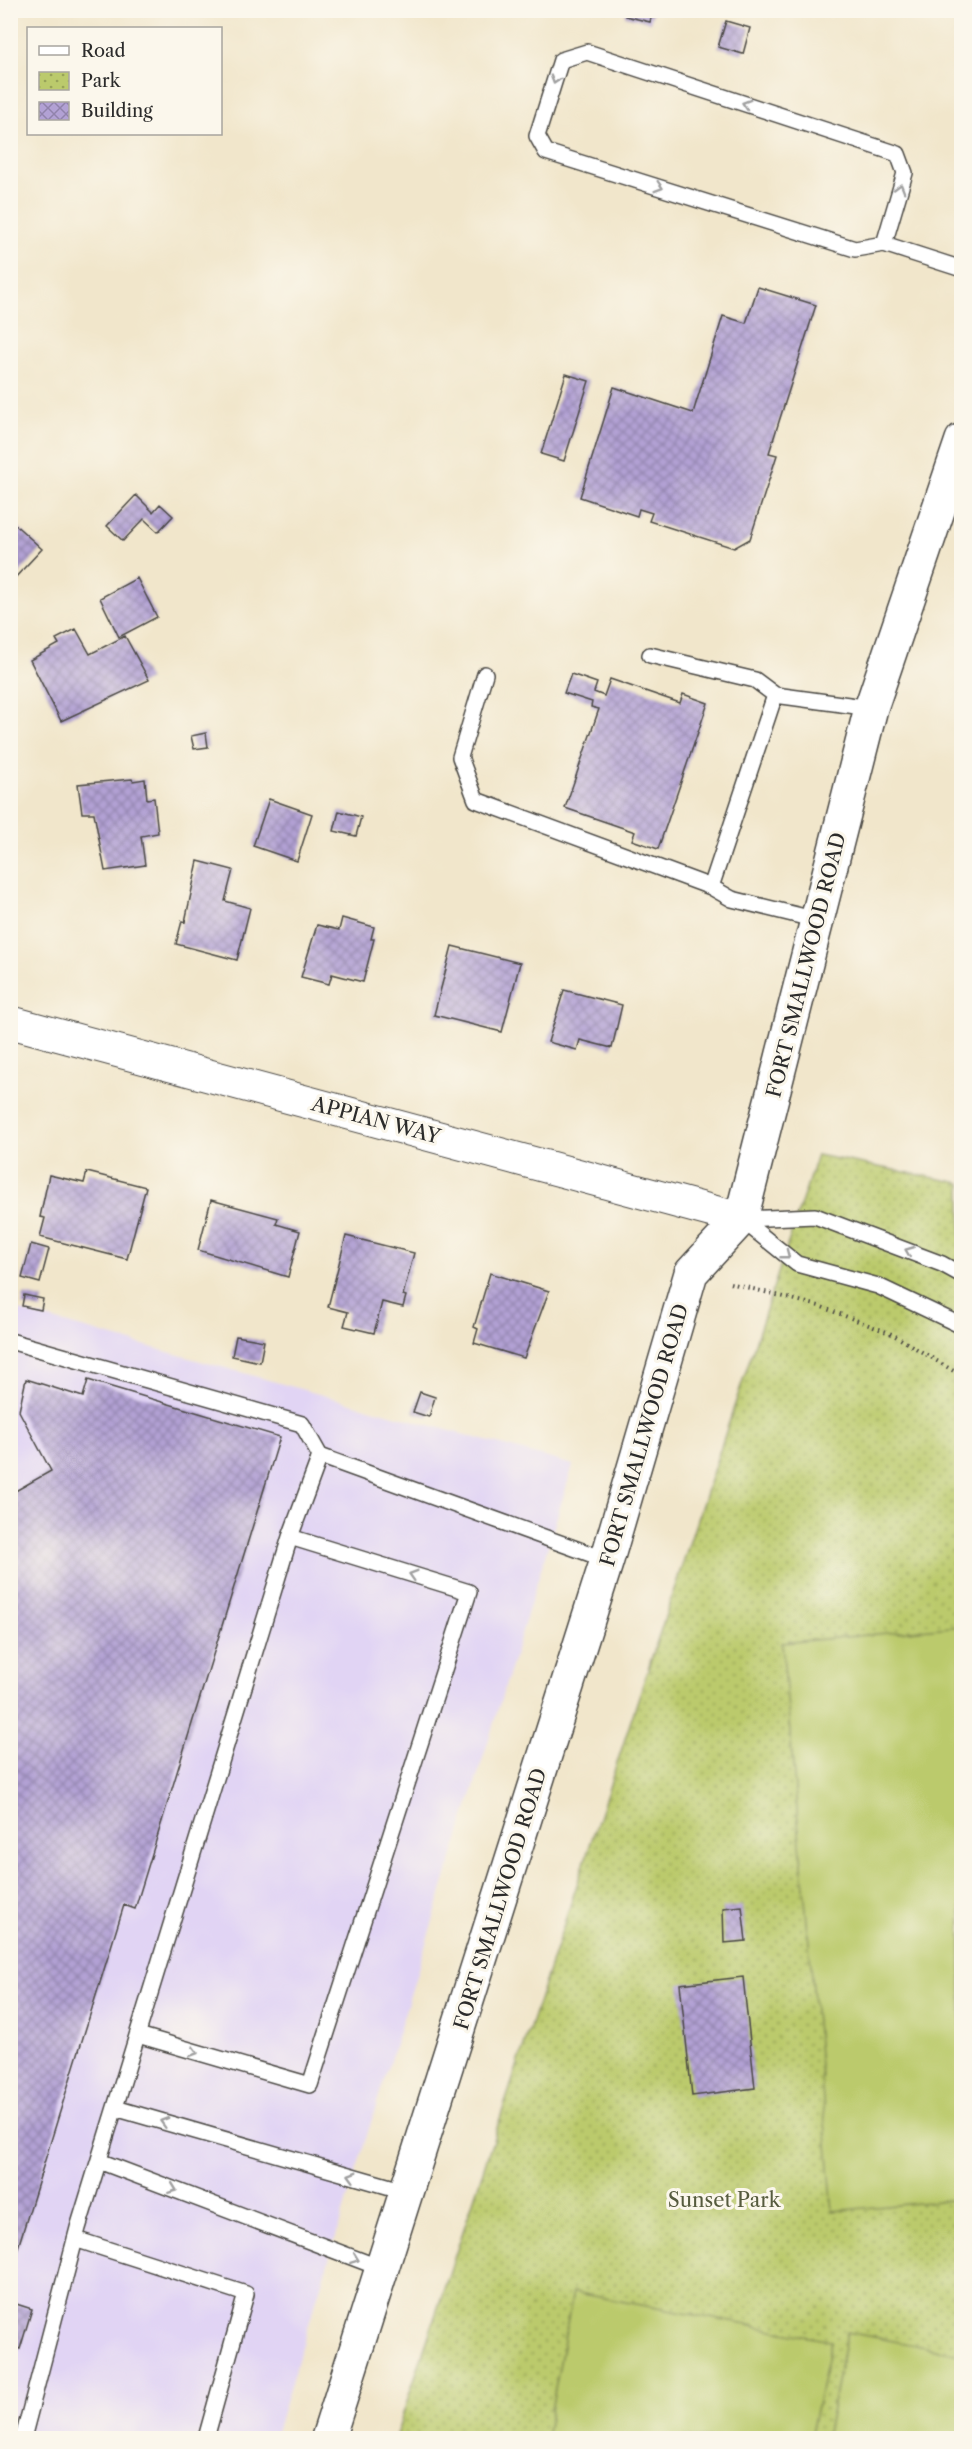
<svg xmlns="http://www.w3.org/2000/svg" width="972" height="2449" font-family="'Libre Caslon Text',serif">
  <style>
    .built { fill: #e1d4f4 }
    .park { fill: url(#park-dots); stroke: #737a4c; stroke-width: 1.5 }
    .pitch { fill: #bbca6c; stroke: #737a4c; stroke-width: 1.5 }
    .building { fill: url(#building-cross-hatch) }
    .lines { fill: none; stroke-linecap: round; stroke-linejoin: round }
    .lane-casing { stroke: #494743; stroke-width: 18 }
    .street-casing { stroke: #494743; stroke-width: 34 }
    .primary-casing { stroke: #494743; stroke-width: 36 }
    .path { stroke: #494743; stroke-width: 4; stroke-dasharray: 1.5 4.5; stroke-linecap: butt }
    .lane { stroke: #fff; stroke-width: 15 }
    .street { stroke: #fff; stroke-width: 32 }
    .primary { stroke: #fff; stroke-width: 33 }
    .oneway { stroke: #a0a0a0 }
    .labels { text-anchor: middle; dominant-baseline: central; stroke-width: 6; stroke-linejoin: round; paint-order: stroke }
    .street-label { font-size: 20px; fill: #2b2b2b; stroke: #fbf7ec }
    .park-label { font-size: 20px; fill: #565b3e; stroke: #fbf7ec }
  </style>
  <defs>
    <pattern id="park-dots" width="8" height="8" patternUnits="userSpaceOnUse" patternTransform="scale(1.5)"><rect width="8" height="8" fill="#bbca6c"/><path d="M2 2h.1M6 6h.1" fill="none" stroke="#98a459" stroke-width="1.8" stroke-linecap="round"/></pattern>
    <pattern id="building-cross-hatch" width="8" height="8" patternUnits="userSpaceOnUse" patternTransform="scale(1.5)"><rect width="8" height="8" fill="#b2a1d4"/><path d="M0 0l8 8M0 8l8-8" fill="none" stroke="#9183ac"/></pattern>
  </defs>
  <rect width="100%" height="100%" fill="#fbf7ec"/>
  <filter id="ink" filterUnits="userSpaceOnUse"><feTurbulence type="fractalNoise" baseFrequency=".0167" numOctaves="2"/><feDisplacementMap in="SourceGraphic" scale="12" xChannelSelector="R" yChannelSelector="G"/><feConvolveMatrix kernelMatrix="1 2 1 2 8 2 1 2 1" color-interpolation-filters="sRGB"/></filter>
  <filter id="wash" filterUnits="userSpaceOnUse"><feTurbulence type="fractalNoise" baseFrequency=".008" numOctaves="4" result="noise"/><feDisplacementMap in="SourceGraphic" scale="24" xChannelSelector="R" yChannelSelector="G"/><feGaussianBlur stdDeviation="1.35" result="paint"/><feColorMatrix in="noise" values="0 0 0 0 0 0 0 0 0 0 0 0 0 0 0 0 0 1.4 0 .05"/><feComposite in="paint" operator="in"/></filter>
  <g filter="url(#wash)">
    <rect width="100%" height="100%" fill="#f1e6cb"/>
    <!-- built -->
    <path class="built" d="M10,1308L573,1465L274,2438H11Z"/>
    <!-- park -->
    <path class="park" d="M817,1155L961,1183V2438H395Z"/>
    <!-- pitch -->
    <path class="pitch" d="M961,1626V2199L833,2211L782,1643Z
      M573,2292L831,2341L810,2438H546Z
      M847,2332L961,2354V2438H826Z"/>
    <g id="blocks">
      <!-- building -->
      <path class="building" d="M626,10H653L650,22L625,16Z
        M726,21L750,28L743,54L718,47Z
        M758,287L816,305L769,453L777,455L750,539L734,548L649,521L652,513L639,509L637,516L580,497L614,387L693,413L723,316L746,323Z
        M566,374L589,381L564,461L541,454Z
        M136,495L153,512L160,504L173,516L158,532L144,519L123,541L107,526Z
        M10,520L42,549L10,583Z
        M137,578L157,617L119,637L100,598Z
        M76,629L90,654L125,636L149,680L61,721L30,660L59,644L56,639Z
        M571,674L597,683L594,692L604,696L610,679L680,703L683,694L708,703L658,849L632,840L635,832L565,808L599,709L591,707L592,702L564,693Z
        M206,733L208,747L194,749L191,736Z
        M132,779L133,781L145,779L147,799L154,798L158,833L141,836L145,865L105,871L94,813H82L78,784Z
        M269,799L312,814L297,861L253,846Z
        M339,811L361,817L356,836L334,831Z
        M198,861L233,870L225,901L250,908L237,960L176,944L182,921L185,922Z
        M342,918L374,927L371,939H374L363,982L332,974L329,984L301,977L317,925L339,930Z
        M452,946L520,963L502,1032L434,1015Z
        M564,990L622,1005L612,1048L580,1040L577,1050L548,1042Z
        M87,1172L146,1187L127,1259L40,1237L45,1218L40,1217L49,1175L84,1183Z
        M211,1200L278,1218L276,1224L300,1231L288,1277L198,1250Z
        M346,1236L414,1253L403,1295L406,1296L403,1307L382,1302L374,1333L344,1326L348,1312L328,1307Z
        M31,1244L49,1249L40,1283L22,1278Z
        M490,1273L549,1291L524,1358L474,1343L478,1329L474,1327Z
        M24,1295L43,1299L41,1310L22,1306Z
        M236,1336L264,1341L260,1362L232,1356Z
        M26,1379L83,1397L88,1380L280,1437L135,1909L124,1905L11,2270L10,1494L51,1471L19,1411Z
        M420,1392L435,1397L429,1417L413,1412Z
        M742,1906L746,1941L724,1943L723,1908Z
        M743,1977L755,2088L692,2096L680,1984Z
        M10,2302L32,2309L20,2349L10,2346Z"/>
    </g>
  </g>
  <g filter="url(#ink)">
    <use href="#blocks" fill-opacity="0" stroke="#494743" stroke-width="1.5"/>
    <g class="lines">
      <defs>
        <path id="lane" d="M884,244L905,173L898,154L587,52L561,60L537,136L546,152L855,249L884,244L962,269
          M650,655L755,680L775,695
          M485,674L460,757L476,800L711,887
          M817,920L732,899L711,887L775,695L871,708
          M741,1219L797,1264L878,1286L962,1326
          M741,1219L815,1216L942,1264L962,1275
          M10,1341L302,1424L320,1456
          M138,2035L310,2085L469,1592L290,1537
          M115,2108L408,2192
          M99,2161L383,2269
          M75,2239L246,2294L206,2438
          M23,2438L78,2228L290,1537L320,1456L607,1560"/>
        <path id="street" d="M10,1022L741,1219"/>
        <path id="primary" d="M328,2438L607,1560L691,1273L741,1219L871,708L962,440"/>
      </defs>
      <!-- lane casing -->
      <use href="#lane" class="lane-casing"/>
      <!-- street casing -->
      <use href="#street" class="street-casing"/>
      <!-- primary casing -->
      <use href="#primary" class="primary-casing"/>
      <!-- path -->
      <path class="path" d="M730,1283L819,1306L892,1334L962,1376"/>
      <!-- lane -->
      <use href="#lane" class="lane"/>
      <!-- street -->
      <use href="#street" class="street"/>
      <!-- primary -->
      <use href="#primary" class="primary"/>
    </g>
    <!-- one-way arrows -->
    <defs><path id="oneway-chevron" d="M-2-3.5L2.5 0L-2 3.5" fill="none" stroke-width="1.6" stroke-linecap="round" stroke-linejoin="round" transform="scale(1.5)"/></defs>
    <g class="oneway">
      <use href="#oneway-chevron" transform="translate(555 80) rotate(107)"/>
      <use href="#oneway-chevron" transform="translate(746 104) rotate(-162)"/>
      <use href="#oneway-chevron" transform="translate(659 187) rotate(17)"/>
      <use href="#oneway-chevron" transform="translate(900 188) rotate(-74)"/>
      <use href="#oneway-chevron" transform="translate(909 1251) rotate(-158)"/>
      <use href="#oneway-chevron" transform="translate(786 1255) rotate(38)"/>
      <use href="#oneway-chevron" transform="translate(413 1575) rotate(-163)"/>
      <use href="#oneway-chevron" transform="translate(194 2052) rotate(16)"/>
      <use href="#oneway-chevron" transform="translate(164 2122) rotate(-164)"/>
      <use href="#oneway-chevron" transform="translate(352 2176) rotate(-164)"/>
      <use href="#oneway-chevron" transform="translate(173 2189) rotate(21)"/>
      <use href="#oneway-chevron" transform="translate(355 2259) rotate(21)"/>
    </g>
  </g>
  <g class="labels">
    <!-- street labels -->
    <g class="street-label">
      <text transform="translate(806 965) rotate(-76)">FORT SMALLWOOD ROAD</text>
      <text transform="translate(376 1120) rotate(15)">APPIAN WAY</text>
      <text transform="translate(644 1435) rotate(-74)">FORT SMALLWOOD ROAD</text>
      <text transform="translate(500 1899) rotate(-73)">FORT SMALLWOOD ROAD</text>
    </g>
    <!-- park labels -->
    <g class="park-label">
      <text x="724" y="2200">Sunset Park</text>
    </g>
  </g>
  <!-- margin -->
  <rect width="972" height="2449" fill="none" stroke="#fbf7ec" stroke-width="36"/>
  <!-- legend -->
  <rect x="27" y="27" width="195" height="108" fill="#fbf7ec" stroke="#a8a59f" stroke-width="1.5"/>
  <rect x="39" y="46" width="30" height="9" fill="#ffffff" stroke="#a8a59f" stroke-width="1.5"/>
  <text x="81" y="57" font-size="18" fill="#2b2b2b">Road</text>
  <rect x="39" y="72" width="30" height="18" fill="url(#park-dots)" stroke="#a8a59f" stroke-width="1.5"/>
  <text x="81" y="87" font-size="18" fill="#2b2b2b">Park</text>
  <rect x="39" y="102" width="30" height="18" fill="url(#building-cross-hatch)" stroke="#a8a59f" stroke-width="1.5"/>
  <text x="81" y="117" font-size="18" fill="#2b2b2b">Building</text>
</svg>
